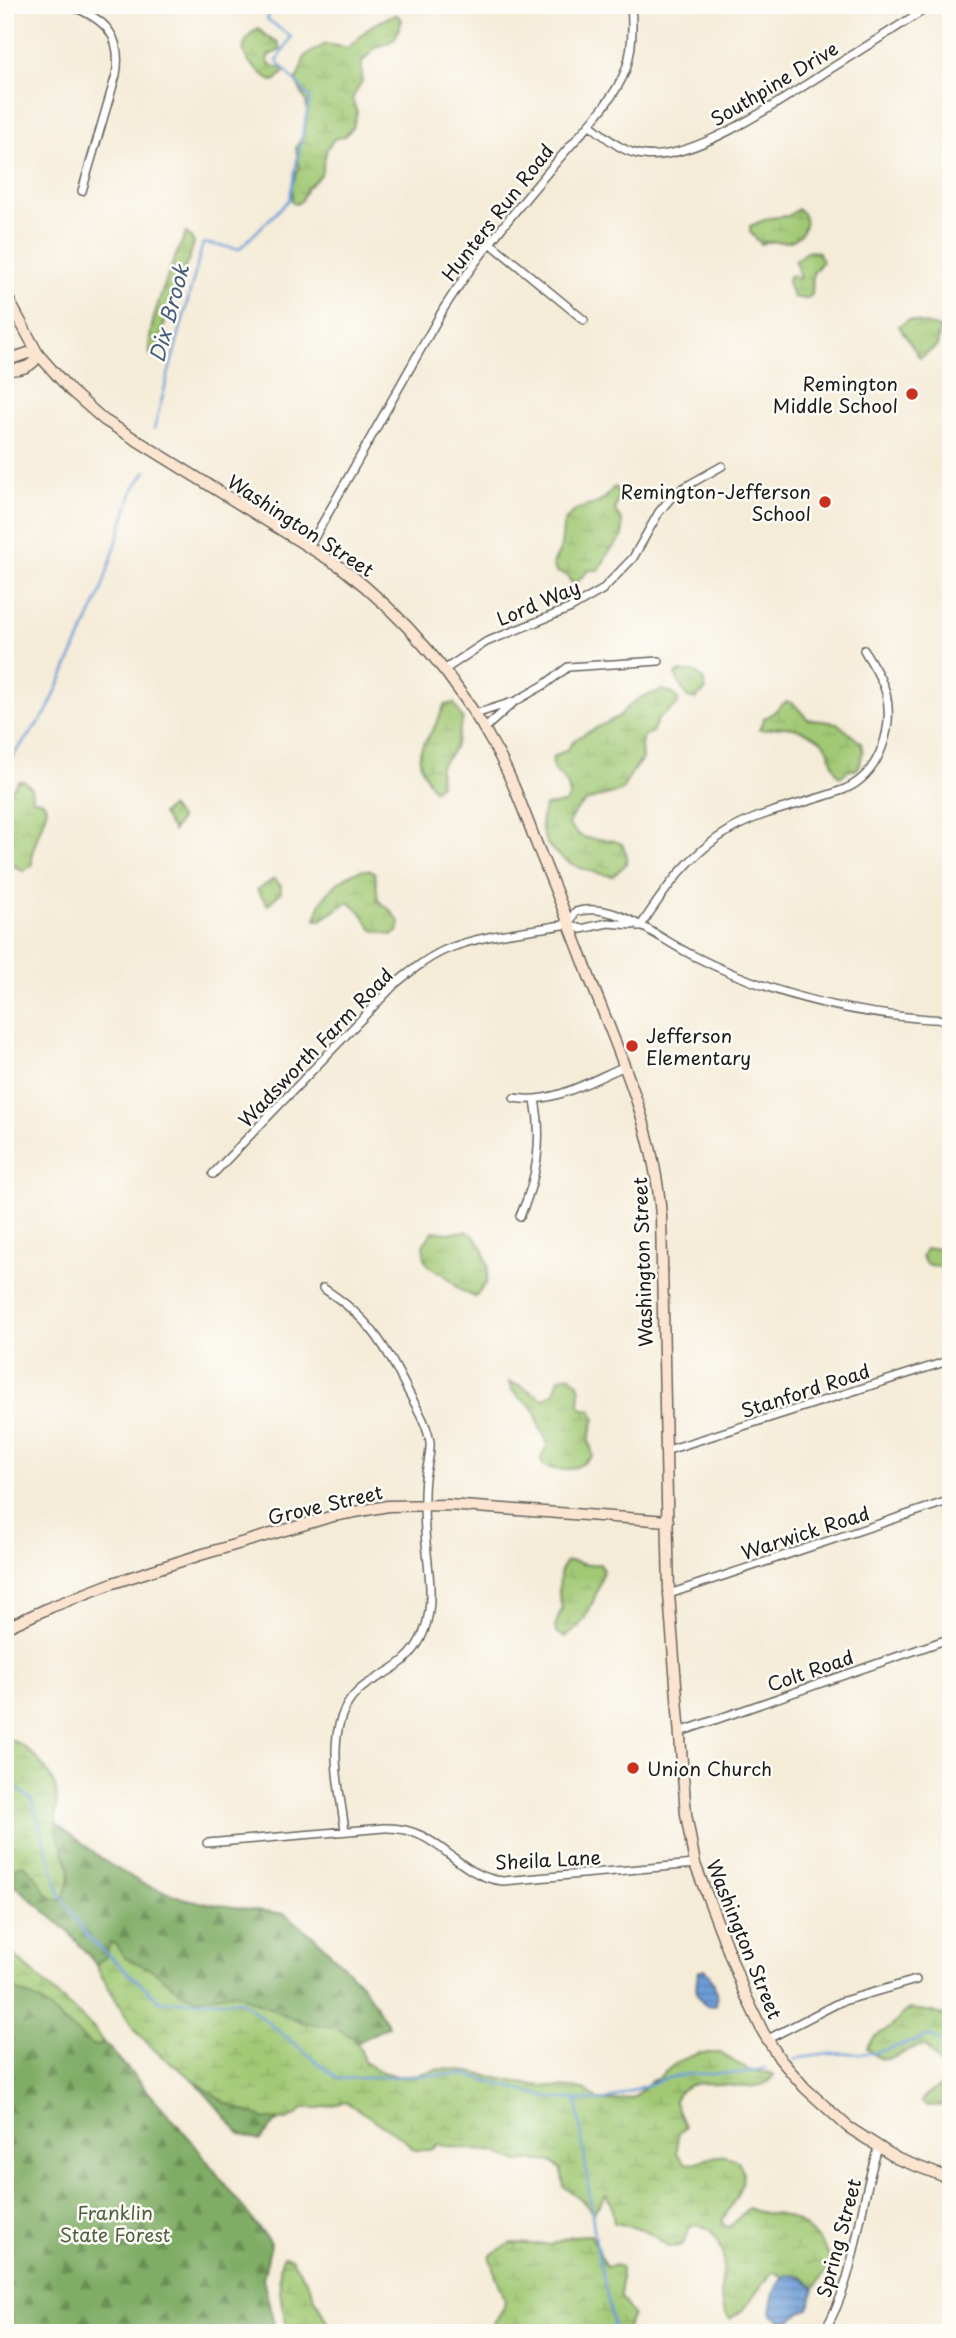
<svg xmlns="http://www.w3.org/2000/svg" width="956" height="2338" font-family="'Playpen Sans',sans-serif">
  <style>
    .forest { fill: url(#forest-firs); stroke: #4e6441; stroke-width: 2 }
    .wetland { fill: url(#wetland-marsh); stroke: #5e7248; stroke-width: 2 }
    .park { fill: url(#park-dots); stroke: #5e7248; stroke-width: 2 }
    .water { fill: url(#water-rules); stroke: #445c7a; stroke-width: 2 }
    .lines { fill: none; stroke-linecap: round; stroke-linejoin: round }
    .stream { stroke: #6d9dd7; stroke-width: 2.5 }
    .minor-casing { stroke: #68655e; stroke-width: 10 }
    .secondary-casing { stroke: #68655e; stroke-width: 13 }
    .minor { stroke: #fff; stroke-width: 7 }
    .secondary { stroke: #fce5d0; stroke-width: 10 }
    .poi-dot { fill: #c8321e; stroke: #fdfcf7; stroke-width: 2.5 }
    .labels { text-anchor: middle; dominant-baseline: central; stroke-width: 5; stroke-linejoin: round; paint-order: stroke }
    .street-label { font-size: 19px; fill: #1c1c1c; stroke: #fdfcf7 }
    .poi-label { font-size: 19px; fill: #1c1c1c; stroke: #fdfcf7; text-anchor: end }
    .park-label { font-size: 19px; fill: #51613f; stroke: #fdfcf7 }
    .water-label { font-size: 21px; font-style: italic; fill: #445c7a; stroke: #fdfcf7 }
  </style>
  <defs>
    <pattern id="forest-firs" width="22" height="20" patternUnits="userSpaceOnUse" patternTransform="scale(1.75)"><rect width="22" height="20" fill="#80ad66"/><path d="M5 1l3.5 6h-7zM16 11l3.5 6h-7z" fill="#688c53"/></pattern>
    <pattern id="wetland-marsh" width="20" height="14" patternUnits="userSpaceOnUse" patternTransform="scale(1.75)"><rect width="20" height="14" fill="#a1c974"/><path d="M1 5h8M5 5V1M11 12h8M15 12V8" fill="none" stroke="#8aac64"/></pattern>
    <pattern id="park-dots" width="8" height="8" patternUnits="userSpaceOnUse" patternTransform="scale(1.75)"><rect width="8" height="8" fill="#a1c974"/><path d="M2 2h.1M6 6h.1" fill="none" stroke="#8aac64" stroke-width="1.8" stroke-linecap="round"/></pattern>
    <pattern id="water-rules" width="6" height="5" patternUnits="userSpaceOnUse" patternTransform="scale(1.75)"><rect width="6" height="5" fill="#6d9dd7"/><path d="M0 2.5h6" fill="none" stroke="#597fae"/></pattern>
  </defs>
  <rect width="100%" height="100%" fill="#fdfcf7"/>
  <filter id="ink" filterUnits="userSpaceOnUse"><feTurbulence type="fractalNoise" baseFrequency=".0143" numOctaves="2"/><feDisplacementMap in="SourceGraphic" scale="14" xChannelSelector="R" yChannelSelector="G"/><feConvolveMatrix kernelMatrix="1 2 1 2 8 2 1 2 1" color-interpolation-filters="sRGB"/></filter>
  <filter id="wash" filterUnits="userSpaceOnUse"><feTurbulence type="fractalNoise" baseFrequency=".00686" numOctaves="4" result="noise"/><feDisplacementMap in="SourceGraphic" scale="28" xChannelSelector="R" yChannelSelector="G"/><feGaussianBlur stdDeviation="1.57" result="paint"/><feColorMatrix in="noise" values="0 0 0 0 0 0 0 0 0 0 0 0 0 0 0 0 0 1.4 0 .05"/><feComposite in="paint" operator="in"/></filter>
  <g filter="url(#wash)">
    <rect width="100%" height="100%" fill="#f5ecd8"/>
    <!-- forest -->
    <path class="forest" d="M50,1818L109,1864L145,1885L191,1901L285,1914L318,1940L362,1985L389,2026L343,2050L259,2141L239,2133L67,1930L5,1877V1856Z
      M5,1949L111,2050L190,2139L271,2244L263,2279L276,2333H5Z"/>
    <!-- wetland -->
    <path class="wetland" d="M393,15H397L402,20L395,39L374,49L362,62V81L352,99L357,112L353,127L345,136L334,139L327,149L321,175L307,188L301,201L296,204L292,202V185L299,167L296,148L303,136L307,112L306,101L296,82L305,56L326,44L348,48L371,26Z
      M258,28L266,36L278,42L281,50L269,55L267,60L270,65L286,70L276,80L272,81C251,66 228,50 258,28Z
      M798,209C812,218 804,237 790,241C780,244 771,239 761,244L750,232V226L769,218L788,216Z
      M186,233L191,237L194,243L189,259L174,290L155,356H151C142,334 175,256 186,233Z
      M807,251L819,252L822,262L813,273L812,295L805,299L793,297L788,282L789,276L793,275L797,279L800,278L795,261Z
      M909,320L940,328L937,346L920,358L899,326Z
      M616,487L619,496L615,510L622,522L623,536L609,552L599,570H589L576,583L571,582L567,575L556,572L553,564C555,559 559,554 560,549C564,538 560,525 568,517C586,498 596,514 613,488Z
      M678,672H695L703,679L706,690L695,699L687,697L675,675Z
      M663,690L671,692L678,699V704L658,719L652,732L643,737L641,745L642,760C632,769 629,779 621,791C598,797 578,799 568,824C586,848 600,833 622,844L627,855L626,864L613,876C577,871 528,851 545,806L565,803L570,796C569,792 569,788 567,784C561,773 550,772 553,757L568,749L573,741L584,734L618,717L630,705L642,697Z
      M786,702L793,703L808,719L837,723L861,743L863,752L859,766L856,770H849L840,777C831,768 833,756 826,746C819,736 798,728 786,727C777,726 768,731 759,730L764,718C774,715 777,707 786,702Z
      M454,703L463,720C458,729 459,739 454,748C445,767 437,755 440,784L434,790C402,743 432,748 444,705Z
      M18,781H24L31,787L32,799L43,801L47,809L32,853V865L23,871L11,864L5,847V798Z
      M361,870H371L375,873L378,900L391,911L400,923L398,932L392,935L373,930L359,910L348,902L321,920H316C317,898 341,876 361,870Z
      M433,1231L448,1233L466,1231L473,1235L483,1248L488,1267L487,1282L475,1297L460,1290L447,1277L429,1266L425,1260L423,1245Z
      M951,1247V1265L935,1267L925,1263L922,1256L926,1249Z
      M569,1375C582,1382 580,1392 579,1405L583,1409L591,1410L595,1418L589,1440L593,1456C577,1470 562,1474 543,1465L541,1458C551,1441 547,1443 540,1427C537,1423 538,1415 535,1411C527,1399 512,1398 509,1382L521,1386L543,1399L554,1393L559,1378Z
      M572,1561L586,1565L600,1564L603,1570C598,1592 586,1628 564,1637L556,1632L555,1626L562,1608L559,1595L560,1573L565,1562Z
      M5,1738C25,1742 52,1771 56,1791C59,1801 55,1812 56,1823C59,1857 81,1862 62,1900C38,1899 44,1875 22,1864L13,1869L11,1878L5,1876Z
      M110,1943L116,1944L125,1958L151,1969L184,1994L197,1999L234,1993L307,2024L334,2027L353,2038L361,2050L364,2062L382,2072L396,2076H410L440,2069L460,2070L530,2085L585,2089L597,2100L609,2101L633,2098L651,2081L657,2079L677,2062L699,2053H720L748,2070L771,2073L774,2075C754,2106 692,2061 674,2100L685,2127L678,2133L677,2153L684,2162L688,2164C700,2163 714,2154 726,2156C761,2164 732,2205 722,2221L724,2226L730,2227L748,2208C759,2214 769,2213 780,2215C802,2218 823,2242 832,2262L830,2266L814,2288C806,2278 795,2270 783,2277L775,2272L771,2273L745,2308L730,2319C712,2299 727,2275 723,2255C720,2240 708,2220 690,2227L683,2244C666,2252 662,2239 647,2232C637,2228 625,2225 614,2223L611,2203L606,2195L593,2213L580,2198L564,2187L561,2169L551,2162L534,2160L518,2162L497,2152L438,2145L431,2150H414L403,2138L346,2102L319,2108H304L297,2115L286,2120L264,2119L226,2103L161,2056L135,2031L98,1970L97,1963L106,1957Z
      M5,1947L93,2028L102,2039L101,2044L96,2046L89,2043L40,2001L7,1986Z
      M910,2009L933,2012L951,2019V2102L940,2106H926L921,2102C927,2090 939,2090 947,2081L939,2063L926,2046C903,2043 892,2076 867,2048C871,2036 878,2035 888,2029C897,2024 900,2013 910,2009Z
      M591,2235L606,2267L617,2265L621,2268V2297L633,2315L625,2333H495L492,2326L504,2307L505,2299L493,2268L490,2258L492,2254L511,2243L550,2245L571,2236Z
      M283,2256L291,2258L309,2285L332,2333H289C282,2310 275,2279 283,2256Z"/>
    <!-- park -->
    <path class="park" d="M170,807L180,819L173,831L162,814Z
      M274,879L281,886V892L268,905L257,890Z"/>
    <!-- water -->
    <path class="water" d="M704,1969C714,1978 718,1992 716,2005L707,2006C694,1999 695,1983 699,1971Z
      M788,2274L802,2277L814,2288L809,2309L803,2311L790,2321H782L772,2315C769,2303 776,2280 788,2274Z"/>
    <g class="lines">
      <!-- stream -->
      <path class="stream" d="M154,429L203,243L239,249L289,200L310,98L277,61L291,37L267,19L275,5
        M5,766L46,713L100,595L133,490L146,471
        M5,1779L32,1800L60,1894L87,1936L160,2001H242L338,2079L463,2074L549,2098L604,2101L664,2079L689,2074L743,2073L766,2068
        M794,2059L828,2054L875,2053L930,2036L951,2048
        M577,2101L596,2244L615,2333"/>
    </g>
  </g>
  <g filter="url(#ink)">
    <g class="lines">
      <defs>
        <path id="minor" d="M69,5C105,19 123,35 116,75L82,191
          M589,124C605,136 622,153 644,155C694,162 785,98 827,71C862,49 897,27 932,5
          M489,242L584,320
          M309,547L444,308C478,255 518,207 559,159C580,134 615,100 626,69C633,48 633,27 631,5
          M444,670L486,642L571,608L602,590L633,558L659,512L670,499L683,488L722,466
          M475,714L516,701L544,685L568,667L659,661
          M484,729L513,703
          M569,924L575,912C615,900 657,938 692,955C773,996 860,1017 951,1020
          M569,924L581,929L608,923L633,925
          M640,927C665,889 690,853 730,830C766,809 807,804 845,789C880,774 894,728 886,693C882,678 872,664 864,650
          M514,1098C552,1105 590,1081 625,1066
          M213,1174L395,984C411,971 427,958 445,950C483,934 529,931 569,924
          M520,1216C537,1180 543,1139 535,1100
          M323,1288C371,1319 384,1344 409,1393C417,1408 427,1424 430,1442C431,1454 427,1466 425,1478C423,1495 424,1514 425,1531C427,1564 436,1600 424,1631C414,1658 395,1668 372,1681C318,1711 339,1781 345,1831
          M668,1450L951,1360
          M669,1594L951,1500
          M680,1732L951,1638
          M207,1843L384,1828C440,1826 454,1876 503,1881L695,1864
          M768,2039L840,2002L916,1980
          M823,2333C858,2277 857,2209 878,2148"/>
        <path id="secondary" d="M5,293L38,354L70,390L104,420L341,567C406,617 459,681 498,753C513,781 524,811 535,840C554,886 573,932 590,979C621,1057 655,1132 661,1216L669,1594L686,1814L695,1864L744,1992L763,2032L780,2059L805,2088L848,2127L898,2159L951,2179
          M5,361L28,353L38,354
          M5,370C19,370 34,368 38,354
          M5,1628L51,1607L113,1583L200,1555L333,1516L388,1506L448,1505L668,1521"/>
      </defs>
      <!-- minor casing -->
      <use href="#minor" class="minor-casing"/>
      <!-- secondary casing -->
      <use href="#secondary" class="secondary-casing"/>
      <!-- minor -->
      <use href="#minor" class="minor"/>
      <!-- secondary -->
      <use href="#secondary" class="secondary"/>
    </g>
  </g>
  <!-- markers -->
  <g class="poi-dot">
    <circle cx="912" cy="394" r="7"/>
    <circle cx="825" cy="502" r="7"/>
    <circle cx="632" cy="1046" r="7"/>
    <circle cx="633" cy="1768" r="7"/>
  </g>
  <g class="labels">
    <!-- street labels -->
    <g class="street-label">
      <text transform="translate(774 83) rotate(-31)">Southpine Drive</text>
      <text transform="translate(497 212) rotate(-52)">Hunters Run Road</text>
      <text transform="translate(301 525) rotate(33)">Washington Street</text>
      <text transform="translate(538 602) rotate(-23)">Lord Way</text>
      <text transform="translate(315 1047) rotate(-46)">Wadsworth Farm Road</text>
      <text transform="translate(642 1262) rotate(-92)">Washington Street</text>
      <text transform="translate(805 1390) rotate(-18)">Stanford Road</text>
      <text transform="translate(325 1504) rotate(-13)">Grove Street</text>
      <text transform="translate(805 1532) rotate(-18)">Warwick Road</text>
      <text transform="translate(810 1670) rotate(-19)">Colt Road</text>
      <text transform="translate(548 1859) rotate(-3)">Sheila Lane</text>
      <text transform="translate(745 1939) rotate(68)">Washington Street</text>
      <text transform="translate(838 2238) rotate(-75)">Spring Street</text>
    </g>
    <!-- poi labels -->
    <g class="poi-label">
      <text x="898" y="383">Remington<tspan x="898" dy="22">Middle School</tspan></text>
      <text x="811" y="491">Remington-Jefferson<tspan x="811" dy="22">School</tspan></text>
      <text x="646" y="1035" text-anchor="start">Jefferson<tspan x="646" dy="22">Elementary</tspan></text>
      <text x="647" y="1768" text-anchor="start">Union Church</text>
    </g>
    <!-- park labels -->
    <g class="park-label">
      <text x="115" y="2212">Franklin<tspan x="115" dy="22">State Forest</tspan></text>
    </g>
    <!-- water labels -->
    <g class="water-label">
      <text transform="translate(168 313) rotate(-75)">Dix Brook</text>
    </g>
  </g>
  <!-- margin -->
  <rect width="956" height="2338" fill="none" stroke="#fdfcf7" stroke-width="28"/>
</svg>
